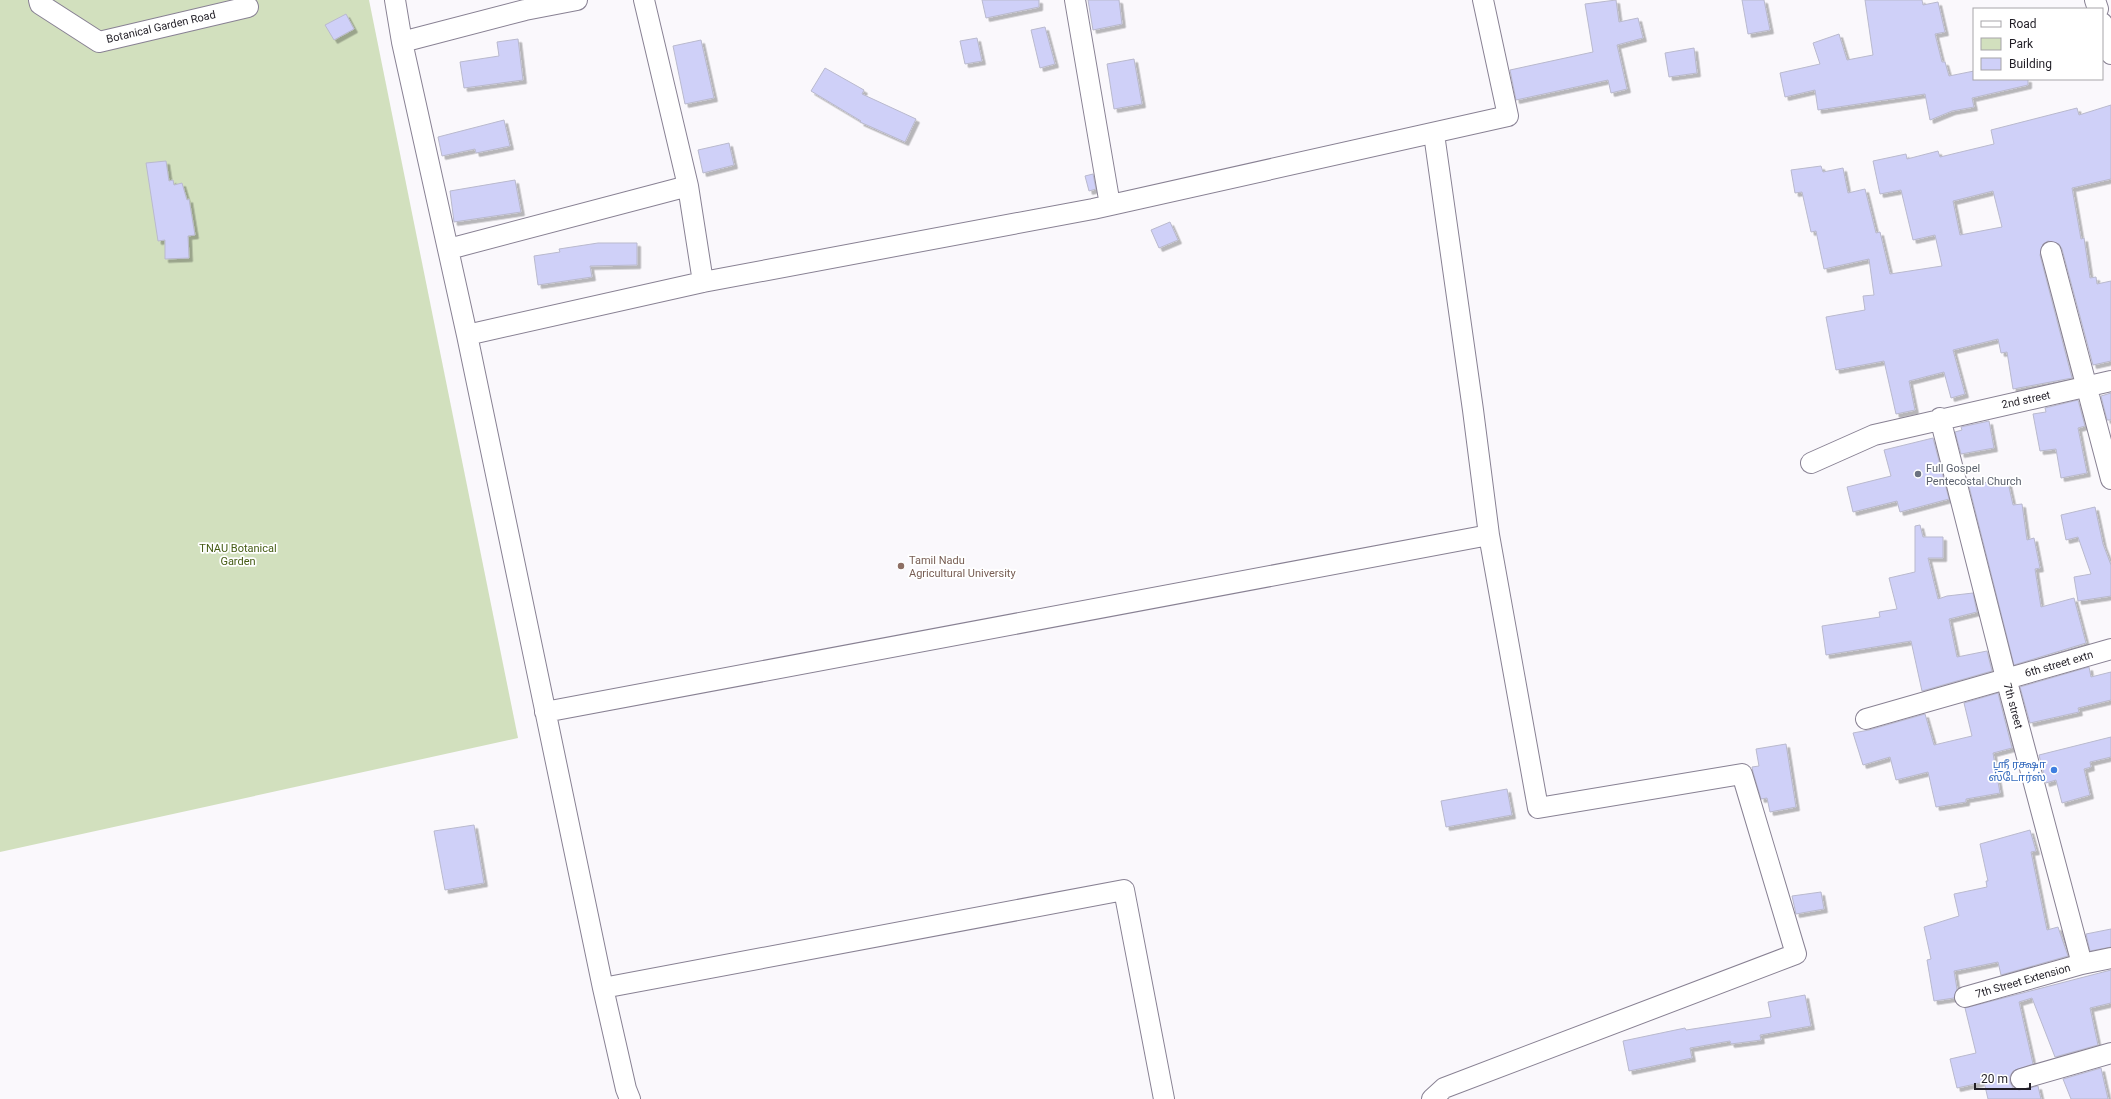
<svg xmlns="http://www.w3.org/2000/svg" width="2111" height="1099" font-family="Roboto,'Noto Sans Tamil',sans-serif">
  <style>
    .green { fill: #d2e0be }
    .building { fill: #cfd0f8; stroke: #b9b9cd; fill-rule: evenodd; filter: url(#shadow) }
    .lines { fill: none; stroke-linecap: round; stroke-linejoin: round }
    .minor-casing { stroke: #888193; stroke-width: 22 }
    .minor { stroke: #fff; stroke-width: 20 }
    .worship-dot { fill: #6b7280; stroke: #fff; stroke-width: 1.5 }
    .education-dot { fill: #8d6e63; stroke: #fff; stroke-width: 1.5 }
    .shop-dot { fill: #3f7fe0; stroke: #fff; stroke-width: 1.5 }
    .labels { text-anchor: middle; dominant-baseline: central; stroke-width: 3.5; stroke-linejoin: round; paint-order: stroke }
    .street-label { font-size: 11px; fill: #221f27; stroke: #fff }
    .worship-label { font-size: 11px; fill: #5b616d; stroke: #fff; text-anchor: start }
    .park-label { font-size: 11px; fill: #465d16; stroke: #fff }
    .education-label { font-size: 11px; fill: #785e54; stroke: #fff; text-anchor: start }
    .shop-label { font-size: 11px; fill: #366cbe; stroke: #fff; text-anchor: end }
  </style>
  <defs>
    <filter id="shadow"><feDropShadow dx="3.5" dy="3.5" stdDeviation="0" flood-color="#0004"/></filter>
  </defs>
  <rect width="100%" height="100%" fill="#faf8fc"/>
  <!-- green -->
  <path class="green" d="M0,0H369L518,738L0,852Z"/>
  <!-- building -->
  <path class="building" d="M982,0H1039V7L986,18Z
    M1088,0H1119L1122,24L1093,30Z
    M1616,0L1619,22L1638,18L1643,38L1617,45L1627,89L1611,93L1608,80L1516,100L1510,70L1593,52L1585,4Z
    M1742,0H1764L1770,30L1748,34Z
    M1865,0H1922L1923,5L1938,2L1945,32L1935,34L1942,62H1945L1949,76L1974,71V79H2028V85L1972,98L1974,107L1952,111L1930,120L1925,94L1818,110L1815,90L1785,97L1780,73L1820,64L1813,43L1839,34L1847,60L1873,55Z
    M346,14L354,29L334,40L325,25Z
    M1045,27L1055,64L1040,68L1031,30Z
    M977,38L982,61L965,64L960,41Z
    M518,39L523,80L464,88L460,62L499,56L497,42Z
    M701,40L714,98L685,104L673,46Z
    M1694,48L1697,73L1669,77L1665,53Z
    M1134,59L1142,104L1114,109L1107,64Z
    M825,68L864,90L862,94L916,119L905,142L860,122L861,121L811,91Z
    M2111,105V179L2072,188L2081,239L2084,238L2090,278L2096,277L2097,284L2111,281V361L2093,365L2062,249L2059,244L2048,241L2043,244L2040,255L2072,378L2013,389L2007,352L2001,353L1998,339L1953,350L1965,394L1951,398L1944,372L1909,381L1915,410L1896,414L1884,361L1836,370L1826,317L1865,310L1863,296L1874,295L1869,259L1824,269L1816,231L1811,232L1802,192L1795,193L1791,170L1821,166L1823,172L1843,168L1848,193L1865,189L1876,233L1880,232L1890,274L1942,266L1935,235L1913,240L1901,190L1880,194L1873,161L1906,154L1907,159L1938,151L1940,157L1994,144L1991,130L2077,108L2079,115ZM1993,191L2002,227L1960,235L1953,201Z
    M504,120L510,146L476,153L475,149L442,156L438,137Z
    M729,143L734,165L703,173L698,150Z
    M166,161L169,181L173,180L174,185L182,183L187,200L189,199L195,235L188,236L189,258L165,259V240L158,241L146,163Z
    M1093,174L1096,189L1089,191L1085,176Z
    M515,180L521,212L454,222L450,191Z
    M1170,222L1178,240L1159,248L1151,230Z
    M598,243H637V265L590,266L592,277L538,285L534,256L560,252L559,249Z
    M2111,393V420H2107L2101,396Z
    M2078,400L2085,426L2078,428L2087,473L2061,478L2056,449L2040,451L2033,414L2046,412L2045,408Z
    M1989,421L1994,448L1961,454L1955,432L1962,430L1961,427Z
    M1933,438L1949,499L1900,512L1897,501L1853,512L1847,487L1891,476L1884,450Z
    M2007,478L2013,505L2022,504L2027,540L2034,538L2040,568L2035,569L2041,607L2074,598L2086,643L2014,665L1969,486Z
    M2095,507L2103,544L2111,565V596L2078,601L2074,577L2091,574L2078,537L2066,540L2061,515Z
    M1920,525L1923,537H1943V558H1928L1938,599L1947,596L1973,593L1977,612L1949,619L1957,657L1987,651L1992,671L1922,691L1911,641L1826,655L1822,626L1880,617L1879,612L1897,609L1889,578L1915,572V526Z
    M2089,667L2091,677L2111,672V700L2078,708L2079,712L2030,723L2020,687Z
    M1998,693L2012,748L1993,753L2000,793L1966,799V802L1936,807L1928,772L1896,780L1890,757L1863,765L1853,733L1869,730L1925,714L1934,745L1972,736L1964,703Z
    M2111,737V757L2090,762L2091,767L2084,769L2090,795L2062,803L2056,780L2046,783L2039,755Z
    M1786,744L1796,807L1770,812L1767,798L1761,799L1753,772L1752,767L1759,766L1756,749Z
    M1507,789L1512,815L1446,827L1441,801Z
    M474,825L484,883L445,890L434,831Z
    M2030,830L2036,851L2031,852L2047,930L2058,927L2068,956L2001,975L1998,962L1954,971L1957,989L1954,998L1934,1001L1927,960L1931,959L1924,927L1959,916L1954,894L1987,887L1986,881H1988L1980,844Z
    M1821,892L1824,909L1796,914L1792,896Z
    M2111,929V947L2090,951L2086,934Z
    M2111,970V1003L2090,1008L2098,1045L2055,1057L2032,998L2019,1002L2033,1064L2013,1071L2010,1076V1082L2013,1088L2019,1090L2038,1086L2041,1099H1988L1984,1082L1957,1088L1950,1059L1976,1053L1965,1008Z
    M1805,995L1811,1026L1760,1035L1761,1040L1731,1044L1730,1041L1690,1048L1692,1058L1629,1071L1623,1041L1685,1028L1686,1030L1771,1017L1768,1002Z
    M2101,1068L2108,1099H2071L2063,1079Z"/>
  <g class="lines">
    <defs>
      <path id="minor" d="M39,0L40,4L99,42L248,7
        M395,0L402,42L467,335L603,988L626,1089L630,1099
        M644,0L688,186L703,282
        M1075,0L1110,205
        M2095,0L2098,9
        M2102,23L2111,54
        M402,42L525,10L577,0
        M449,249L688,186
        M2051,252L2111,479
        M467,335L703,282L1093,209L1508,116L1483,0
        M1940,418L2006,678L2082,964L2111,958
        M1811,463L1874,435L2111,381
        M545,712L1489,535L1473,410L1434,134
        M1866,719L2111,649
        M603,988L1124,890L1164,1099
        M1965,997L2082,964
        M2021,1079L2111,1053
        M1432,1099L1444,1088L1796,954L1742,774L1538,808L1489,535"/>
    </defs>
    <!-- minor casing -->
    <use href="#minor" class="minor-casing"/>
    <!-- minor -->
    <use href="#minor" class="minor"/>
  </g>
  <!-- markers -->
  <circle class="worship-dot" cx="1918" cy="474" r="4"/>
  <circle class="education-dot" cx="901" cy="566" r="4"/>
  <circle class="shop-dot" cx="2054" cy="770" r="4"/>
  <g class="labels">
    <!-- street labels -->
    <g class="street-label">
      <text transform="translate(161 27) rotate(-13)">Botanical Garden Road</text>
      <text transform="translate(2026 400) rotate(-12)">2nd street</text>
      <text transform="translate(2059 664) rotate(-16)">6th street extn</text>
      <text transform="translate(2013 706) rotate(75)">7th street</text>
      <text transform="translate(2023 981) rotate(-16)">7th Street Extension</text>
    </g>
    <!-- worship labels -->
    <g class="worship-label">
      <text x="1926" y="468">Full Gospel<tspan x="1926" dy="13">Pentecostal Church</tspan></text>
    </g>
    <!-- park labels -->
    <g class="park-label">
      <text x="238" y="548">TNAU Botanical<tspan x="238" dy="13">Garden</tspan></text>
    </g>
    <!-- education labels -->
    <g class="education-label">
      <text x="909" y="560">Tamil Nadu<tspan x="909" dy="13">Agricultural University</tspan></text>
    </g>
    <!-- shop labels -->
    <g class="shop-label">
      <text x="2046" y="764">ஶ்ரீ ரக்ஷா<tspan x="2046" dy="13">ஸ்டோர்ஸ்</tspan></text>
    </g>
  </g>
  <!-- legend -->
  <rect x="1973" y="8" width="130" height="72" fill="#ffffff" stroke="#a7a5a9"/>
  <rect x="1981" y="21" width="20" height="6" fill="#ffffff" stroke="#a7a5a9"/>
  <text x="2009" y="28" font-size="12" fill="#221f27">Road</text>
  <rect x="1981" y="38" width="20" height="12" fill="#d2e0be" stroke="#a7a5a9"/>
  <text x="2009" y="48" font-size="12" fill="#221f27">Park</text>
  <rect x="1981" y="58" width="20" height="12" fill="#cfd0f8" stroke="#a7a5a9"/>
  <text x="2009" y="68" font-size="12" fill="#221f27">Building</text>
  <!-- scale -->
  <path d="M1975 1083v6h55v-6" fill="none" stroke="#221f27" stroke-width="2"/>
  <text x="1981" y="1083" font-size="12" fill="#221f27" stroke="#ffffff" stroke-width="3" paint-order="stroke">20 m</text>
</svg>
